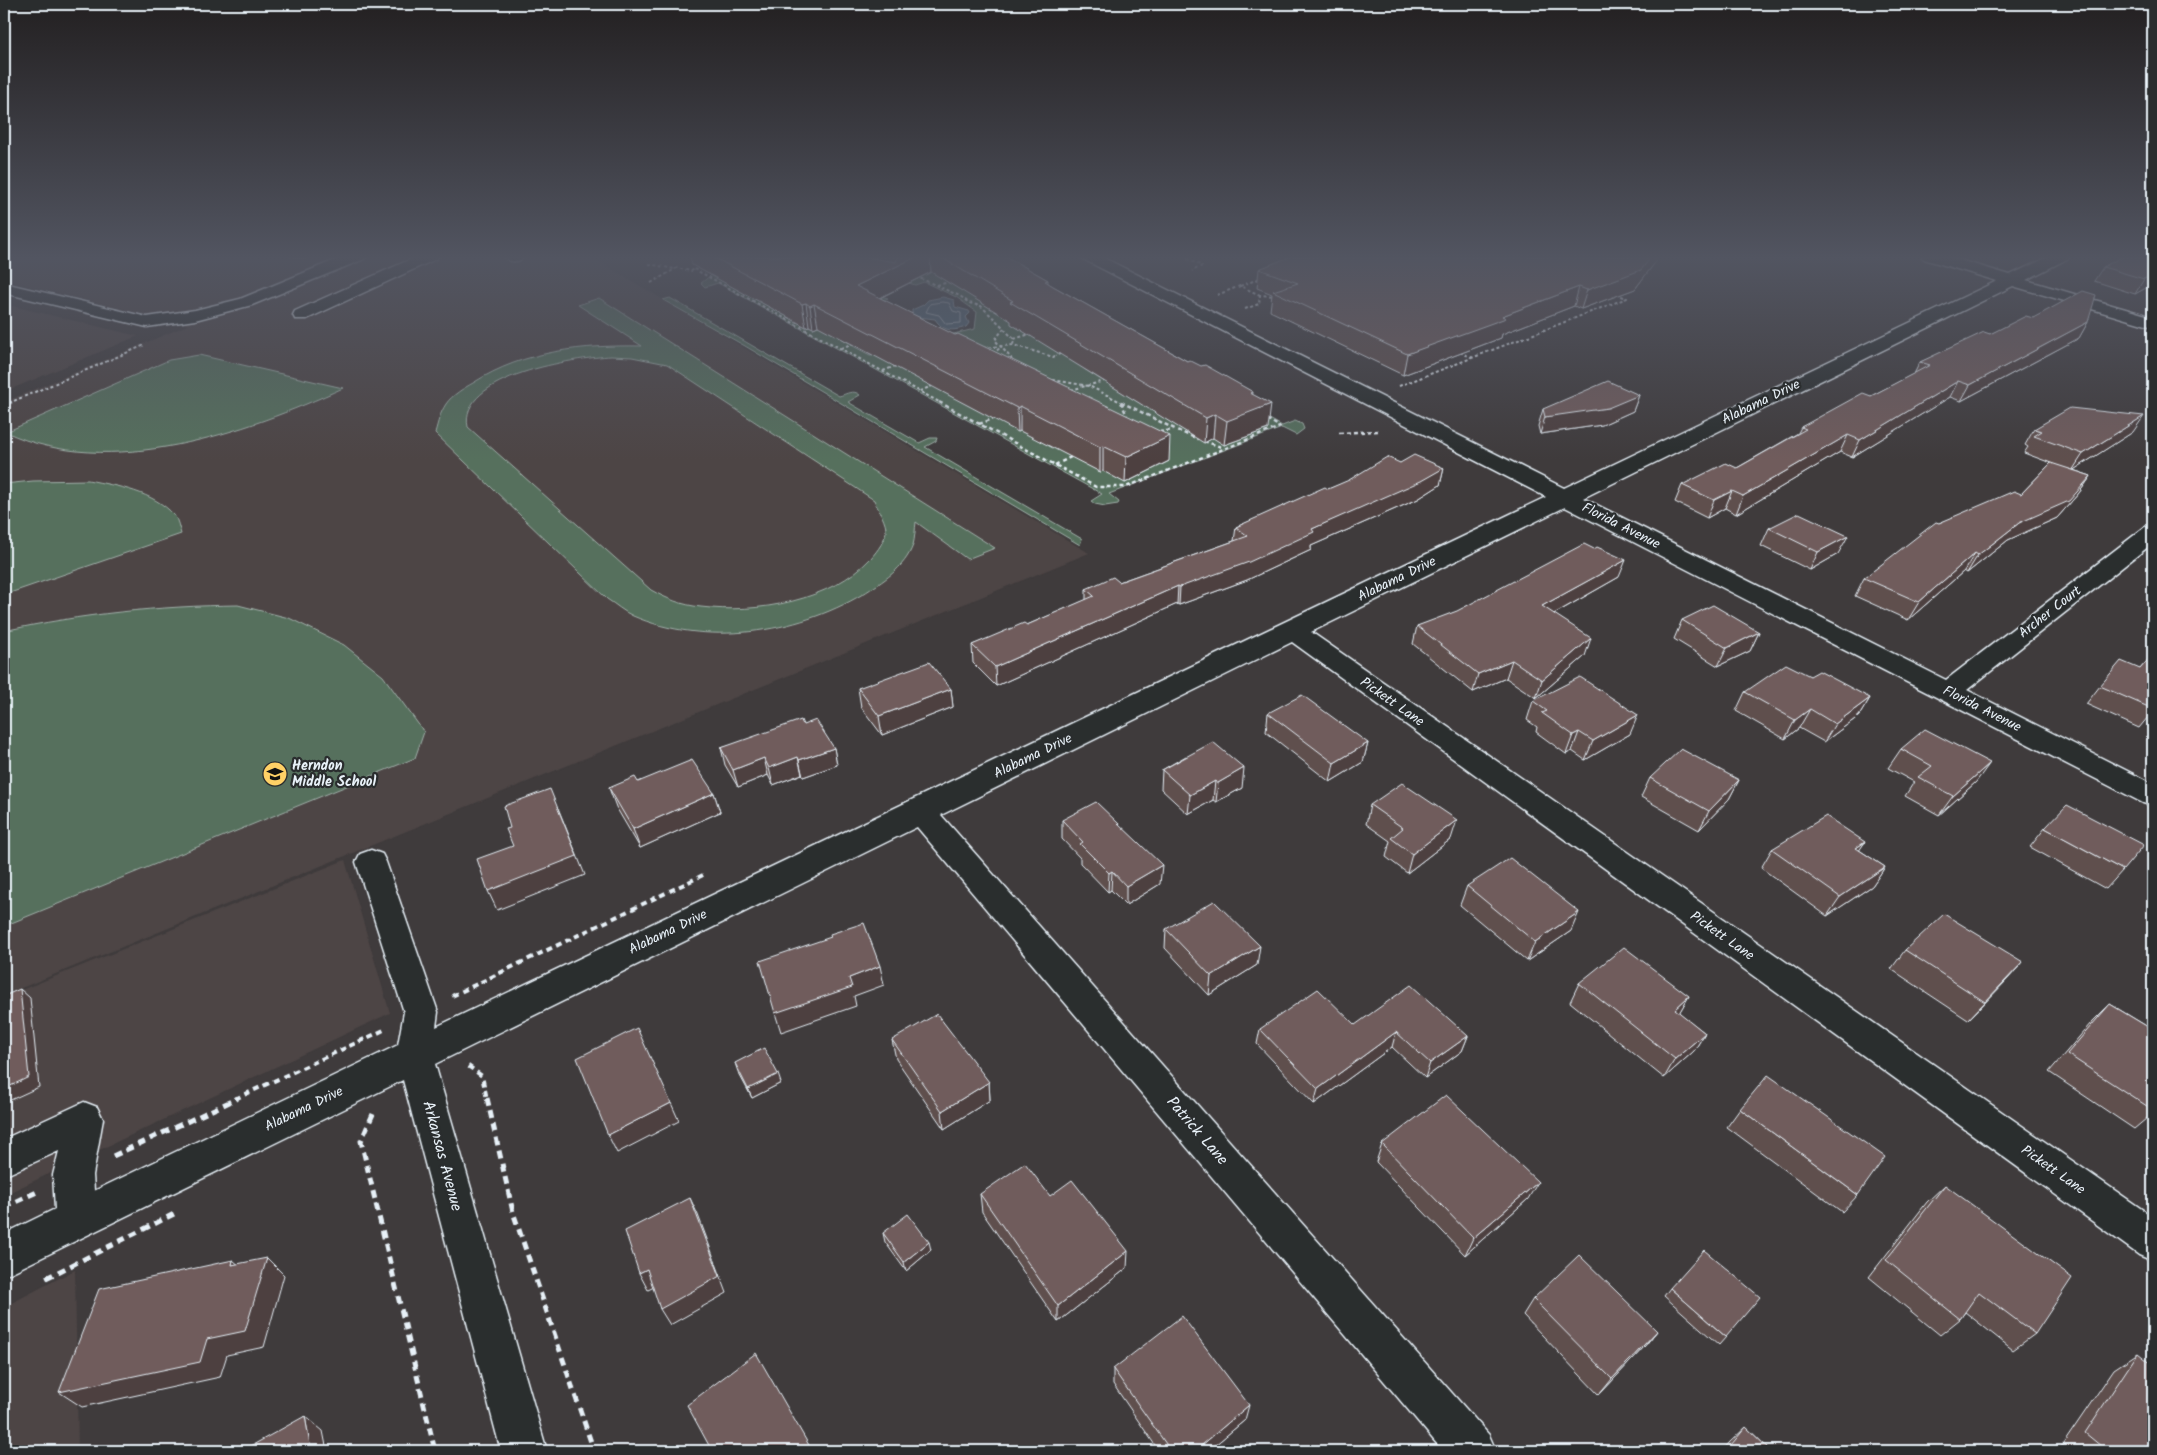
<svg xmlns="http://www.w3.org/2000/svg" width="2157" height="1455" font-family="Kalam,sans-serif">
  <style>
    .built { fill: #4d4545 }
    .green { fill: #57705d; stroke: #a0b0aa; fill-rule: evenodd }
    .water { fill: #506574; stroke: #8d9da9 }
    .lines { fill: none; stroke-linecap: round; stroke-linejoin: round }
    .shore { stroke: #abb9c3; stroke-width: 1 }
    .minor-casing { stroke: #e8f1f8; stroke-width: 3 }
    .path-far3 { stroke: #e8f1f8; stroke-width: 2; stroke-dasharray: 3 2.5; stroke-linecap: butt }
    .path-far2 { stroke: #e8f1f8; stroke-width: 2.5; stroke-dasharray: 4 3; stroke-linecap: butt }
    .path-far1 { stroke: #e8f1f8; stroke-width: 4; stroke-dasharray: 6 4.5; stroke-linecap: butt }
    .path { stroke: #e8f1f8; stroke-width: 5; stroke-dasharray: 8 5.5; stroke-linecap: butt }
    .minor { fill: #2a2d2e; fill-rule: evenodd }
    .wall { fill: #5f4f4e; stroke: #e8f1f8 }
    .shaded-wall { fill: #4e4040; stroke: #e8f1f8 }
    .building { fill: #6f5c5b; stroke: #e8f1f8 }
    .labels { text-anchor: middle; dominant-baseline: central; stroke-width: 4.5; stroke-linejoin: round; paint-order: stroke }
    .street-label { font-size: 14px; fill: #e8f1f8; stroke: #2a2d2e }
    .poi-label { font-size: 14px; font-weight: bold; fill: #e8f1f8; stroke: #2a2d2e; text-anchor: start }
    .near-street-label { font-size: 16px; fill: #e8f1f8; stroke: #2a2d2e }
  </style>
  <rect width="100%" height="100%" fill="#3f3b3c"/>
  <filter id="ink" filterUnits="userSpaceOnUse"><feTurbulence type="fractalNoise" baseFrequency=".02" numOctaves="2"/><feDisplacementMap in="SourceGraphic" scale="10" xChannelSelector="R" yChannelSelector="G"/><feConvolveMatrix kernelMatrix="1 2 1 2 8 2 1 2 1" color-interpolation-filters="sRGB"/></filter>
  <g filter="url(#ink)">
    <!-- built -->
    <path class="built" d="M4,256H590L1089,553L4,995V402L188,325L4,280Z
      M4,304L138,336L4,392Z
      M345,860L390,1013L4,1195V997Z
      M75,1270L78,1451H4V1307Z"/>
    <!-- green -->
    <path class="green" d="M810,256H816L823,261L917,256L1132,330L1209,385L1282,426L1295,421L1302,424L1304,429L1296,435L1282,428L1109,494L1119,502L1118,504L1105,506L1095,504L1091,501L1102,494L718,283L705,287L701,283L715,272ZM723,281L928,343L870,355L853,346L852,342L849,343L820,325L813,328L809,326L806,327L792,319L791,315L787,316L758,298L754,299L741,291L740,288L737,289ZM910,282L909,283L915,285L924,282L956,297L977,312L975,329L949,335L878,303L888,298L863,292ZM1084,369L1267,429L1101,380ZM1020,431L1165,463L1103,471L1037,436L1033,437Z
      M599,298L995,548L967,559L916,522C915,529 915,538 913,545C905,568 882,582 863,594C796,634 705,647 633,616C624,612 615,604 607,599L435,433C438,422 440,413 446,404C452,395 464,388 473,383C525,350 583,345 642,346L578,305ZM611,356L632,357L667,364L874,500C878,509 884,518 886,528C887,539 877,551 871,558C831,601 757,614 701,607C682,605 667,599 651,590L468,427C457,375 576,358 611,356Z
      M670,298L839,396C847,394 853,389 860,395L848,402L919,443L930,438H937L936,441L925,447L1082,539L1080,545L745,346L663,300Z
      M199,355L343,388C246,432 110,481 6,432L169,360Z
      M88,480C117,486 154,492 174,515C178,520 179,528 181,534L4,595V484L33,481Z
      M238,605L289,618L344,645L383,676L424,732L415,758L4,926V631C81,614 159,606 238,605Z"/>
    <!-- water -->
    <path class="water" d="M943,297L954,300L955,307L969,311L970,313L966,317L969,323L966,327C951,332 943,331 935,319L918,317L912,314V310L923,305L928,300Z"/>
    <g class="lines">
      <!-- shore -->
      <path class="shore" d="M943,302L949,303L953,311L961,313V323L946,324L939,315L926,312L930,304Z"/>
      <defs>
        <path id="minor" d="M345,256H367L364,259L252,305L195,320L147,327L4,293V283L147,317L195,310L240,299Z
          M418,256H439L436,259L307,319H295L293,315L295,311Z
          M504,256H522L523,257L520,260C514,262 508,262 504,256Z
          M1080,256H1100L1564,488L1997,281L1924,259L1921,256H1946L2010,275L2050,256H2070L2067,259L2026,280L2153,317V327L2013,286L1583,498L1946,680L2145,527L2153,525V543L1967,690L2153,784V806L2143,803L1565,507L1311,632L2153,1217V1261L2139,1255L1292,642L941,815L1489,1435L1496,1451H1443L917,827L435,1064L547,1451H501L403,1080L4,1276V1234L55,1209L53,1175L59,1151L4,1176V1139L84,1102L97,1107L103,1119L93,1175L94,1191L398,1045L404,1012L356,862L360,854L371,850L382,854L386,862L438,1012L436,1027L1546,497L1083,259Z"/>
      </defs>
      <!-- minor casing -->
      <use href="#minor" class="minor-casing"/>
      <!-- path-far3 -->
      <path class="path-far3" d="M1182,256L1202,266L1192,271
        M649,264L675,269
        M694,269L941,403
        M915,278L922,279L960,296L969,303L981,306L1004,328L995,340L1011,358L1012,362
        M651,283L677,268L691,271L695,269
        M937,285L950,282
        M1240,286L1261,278
        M1217,295L1240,286L1260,295
        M1245,309L1259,304L1260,295L1275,296
        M1004,329L1014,339L1013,345
        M1014,339L1030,334
        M841,348L854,343
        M983,348L1013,345L1053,357L1062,353
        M1460,352L1473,358
        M995,355V352L1001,347
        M883,371L898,365
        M1053,380L1089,386L1123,403
        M1399,386L1627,298L1615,294
        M1071,390L1104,381
        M920,391L932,386
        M9,403L145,345"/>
      <!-- path-far2 -->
      <path class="path-far2" d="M939,402L1096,487H1126L1280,427L1267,419
        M1121,402C1147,414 1171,429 1198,439
        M1121,402L1127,416
        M4,405L12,402
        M979,424L993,419
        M1159,432L1173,430
        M1339,433L1378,431
        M1204,441L1224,448
        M1055,465L1071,457"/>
      <!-- path-far1 -->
      <path class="path-far1" d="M452,996L703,875
        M468,1066L482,1076L487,1099
        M235,1099L384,1030"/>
      <!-- path -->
      <path class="path" d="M487,1098L513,1212L594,1451
        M373,1114L361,1141L435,1451
        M113,1156L238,1098
        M4,1207L37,1192
        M46,1278L176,1213"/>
      <!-- minor -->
      <use href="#minor" class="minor"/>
    </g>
    <!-- wall -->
    <path class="wall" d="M289,256H311L303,259Z
      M690,256H859L865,257L862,256H1005L1048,280V283L1053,286L1187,361L1253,395L1268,429L1224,445L1213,438L1204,443L1011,324V321L931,272L880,298L1169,461L1125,483L1103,471L1100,472L1020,431L1018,432L818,326L813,328L809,326L806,327L692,265Z
      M2124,256L2153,284L2135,294L2094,281L2103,267Z
      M1654,264L1635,289L1581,309L1574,306L1502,334L1501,338L1403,375L1270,311L1272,294L1257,288L1259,269Z
      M2033,318L2088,322L2079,338L1961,401L1950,397L1852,457L1840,452L1736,514L1725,508L1707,518L1675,502L1682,485L1737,468L1798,433L1801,427L1871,396L1914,374L1920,362L1990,334Z
      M1639,395L1633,411L1602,425L1540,434L1538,426L1543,409Z
      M2034,429L2133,432L2073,470L2091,476L2079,493L2057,518L2008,540L1967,573L1964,571L1908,620L1855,596L1864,578L1939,523L2021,494L2051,463L2024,453L2028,447L2025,445Z
      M1400,463L1444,468L1440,485L1418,499L1311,546V550L1247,580L1179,605L1177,604L996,686L973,663L972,645L1027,625L1086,600V589L1119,582L1234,541L1236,527L1328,489Z
      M1769,528L1838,554L1810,570L1761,546Z
      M1619,577L1554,614L1585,656L1536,698L1506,678L1473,692L1413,644L1417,626Z
      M1682,620L1759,632L1750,651L1718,666L1674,639Z
      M2153,654V711L2139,728L2086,704L2100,686L2140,669Z
      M1810,676L1870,698L1859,716L1824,742L1799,728L1785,739L1736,711L1745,692Z
      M858,688L951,689L953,707L882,735L861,707Z
      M1533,701L1630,734L1585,760L1572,751L1566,754L1536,732L1537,727L1527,720Z
      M1268,713L1368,743L1363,762L1330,782L1266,732Z
      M803,725L834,748L837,765L803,777L802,774L773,785L768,775L738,787L725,765L721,748Z
      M1901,749L1976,782L1939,815L1905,796L1914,782L1888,768Z
      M1186,756L1242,788L1216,802L1213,800L1188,814L1161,789L1162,770Z
      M1650,778L1739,780L1729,799L1699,830L1641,797Z
      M638,782L714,793L720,812L640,848L616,807L609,788Z
      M1370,805L1451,839L1407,873L1386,857L1390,841L1366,824Z
      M1062,820L1160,884L1126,905L1111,890L1108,892L1080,863V858L1062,839Z
      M2045,828L2123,870L2106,889L2030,847Z
      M1865,842L1859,850L1885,867L1872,886L1827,916L1761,868L1772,849Z
      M1467,886L1571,931L1527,961L1460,905Z
      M1166,929L1257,965L1209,995L1165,948Z
      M1905,950L2023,962L2006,981L1968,1020L1891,969Z
      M1579,983L1689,996L1679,1013L1705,1033L1694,1051L1664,1078L1570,1002Z
      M2110,1004L2153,1030V1113L2134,1129L2049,1072L2091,1023Z
      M1355,1025L1468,1036L1462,1051L1425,1078L1392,1047L1314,1104L1257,1044L1260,1029Z
      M892,1040L989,1082L990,1100L944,1129L896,1059Z
      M735,1063L781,1083L752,1098L738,1072Z
      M1740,1109L1858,1195L1842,1212L1727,1127Z
      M1382,1144L1528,1199L1465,1255L1376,1162Z
      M1945,1185L2035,1334L2013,1350L1965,1312L1960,1319L1940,1335L1869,1277L1927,1202Z
      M980,1194L1050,1196L1127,1268L1058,1322L982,1212Z
      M883,1233L931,1250L906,1271L885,1242Z
      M1670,1288L1726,1337L1719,1345L1664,1296Z
      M1533,1299L1657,1331L1644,1347L1599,1395L1523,1315Z
      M2138,1353L2153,1451H2066L2061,1447L2114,1369Z
      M1113,1369L1245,1420L1208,1451H1159L1113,1384Z
      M1746,1427L1771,1451H1722L1730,1442Z"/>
    <!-- shaded-wall -->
    <path class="shaded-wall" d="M302,256H311L303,259Z
      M918,256H930L931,272L859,308L856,286Z
      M1652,256H1657L1654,264L1635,289L1581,309L1587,290Z
      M2153,274V284L2135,294L2144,279Z
      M1579,287L1574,306L1502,334L1501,338L1403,375L1407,354L1502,316Z
      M806,303L809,326L806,327L802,304Z
      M814,304L818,326L813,328L810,306Z
      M2088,322L2079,338L1961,401L1970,385Z
      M1958,381L1950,397L1852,457L1860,440Z
      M1253,392L1251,411L1271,404L1268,429L1224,445L1227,421L1250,393Z
      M1639,395L1633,411L1602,425L1540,434L1545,417Z
      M1020,406V431L1018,432L1017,408Z
      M1215,414L1213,438L1204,443L1206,418Z
      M2144,416L2133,432L2072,471L2083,454Z
      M1848,435L1840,452L1736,514L1743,496Z
      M1170,436L1169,461L1125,483L1126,457Z
      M1103,446V471L1100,472V447Z
      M1444,468L1440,485L1418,499L1311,546V550L1247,580L1179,605L1180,587L1312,529Z
      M2091,476L2079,493L2057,518L2008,540L1967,573L1978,555L2019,523Z
      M1732,491L1725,508L1707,518L1714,500Z
      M1848,536L1838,554L1810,570L1818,552Z
      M1975,553L1964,571L1908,620L1919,602Z
      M1626,560L1619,577L1536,624L1542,606Z
      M1178,586L1177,604L996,686L995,667Z
      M1759,632L1750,651L1718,666L1727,648Z
      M1591,638L1585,656L1536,698L1542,680Z
      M1512,660L1506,678L1473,692L1478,674Z
      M951,689L953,707L882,735L879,716Z
      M1870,698L1859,716L1824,742L1835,724Z
      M1810,709L1799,728L1785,739L1795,720Z
      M1638,715L1630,734L1585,760L1593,741Z
      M1579,732L1572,751L1566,754L1573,735Z
      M1368,743L1363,762L1330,782L1334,763Z
      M834,748L837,765L803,777L799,760Z
      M798,757L802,774L773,785L769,768Z
      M764,758L768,775L738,787L733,770Z
      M1990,763L1976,782L1939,815L1953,796Z
      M1244,768L1242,788L1216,802L1218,783Z
      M1739,780L1729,799L1699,830L1709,811Z
      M1215,781L1213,800L1188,814L1190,795Z
      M714,793L720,812L640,848L633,829Z
      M558,808L585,875L497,910L488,891Z
      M1457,820L1451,839L1407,873L1412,854Z
      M1865,842L1852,861L1856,848Z
      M1162,865L1160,884L1126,905V886Z
      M1885,867L1872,886L1827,916L1840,897Z
      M1112,871L1111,890L1108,892L1109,873Z
      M1579,912L1571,931L1527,961L1535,942Z
      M1260,946L1257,965L1209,995L1211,976Z
      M2023,962L2006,981L1968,1020L1985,1002Z
      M880,966L884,985L854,996L856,1006L781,1032L775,1013L849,978Z
      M20,989L30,998L39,1087L4,1103V1089Z
      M1689,996L1678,1015L1675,1009Z
      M1396,1032L1392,1047L1314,1104L1318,1089Z
      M1705,1033L1694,1051L1664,1078L1675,1059Z
      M1468,1036L1462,1051L1425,1078L1430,1063Z
      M778,1074L781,1083L752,1098L748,1089Z
      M989,1082L990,1100L944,1129L942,1111Z
      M671,1103L679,1121L617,1153L608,1135Z
      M1538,1182L1528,1199L1465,1255L1473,1238Z
      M690,1198L698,1215L727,1293L670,1325L660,1309Z
      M929,1242L931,1250L906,1271L904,1262Z
      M1128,1251L1127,1268L1058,1322V1306Z
      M267,1258L284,1275L264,1347L227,1355L220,1377L82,1407L59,1392L207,1339Z
      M233,1260L251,1276L232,1265Z
      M647,1269L656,1286L648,1290L639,1273Z
      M1657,1331L1644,1347L1599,1395L1612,1379Z
      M1249,1405L1245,1420L1208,1451H1195Z
      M305,1416L323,1431L327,1451H311Z
      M810,1447L812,1451H805Z"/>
    <!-- building -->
    <path class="building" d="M711,256H859L896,262L898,256H918L856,286L955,335L958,334L1170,436L1126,457L1103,446L1100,447L1020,406L1017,408L814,304L810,306L806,303L802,304Z
      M939,256H1005L1048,280L1045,281L1053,286L1187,361L1189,360L1201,366L1205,365L1253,392L1250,393L1271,404L1227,421L1215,414L1206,418L1010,302L1013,301Z
      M1292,256H1652L1641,270L1587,290L1579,287L1502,316L1506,318L1407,354L1273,291L1298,283L1259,269Z
      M2124,256H2153V274L2144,279L2103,267Z
      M2083,291L2096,295L2088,322L1970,385L1958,381L1860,440L1848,435L1743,496L1732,491L1714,500L1682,485L1726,463L1737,468L1806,429L1801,427L1863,393L1871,396L1930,365L1920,362L1984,332L1990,334L2026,316L2033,318Z
      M1608,381L1639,395L1608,408L1545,417L1543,409Z
      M2070,408L2144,416L2083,454L2034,436L2042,431L2034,429Z
      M1414,455L1444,468L1421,481L1312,529L1314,532L1249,562L1180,587L1178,586L995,667L972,645L1024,623L1027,625L1094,596L1086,589L1113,577L1119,582L1248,536L1236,527L1325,487L1328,489L1349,480L1387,457L1400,463Z
      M2051,463L2091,476L2069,501L2019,523L1978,555L1975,553L1919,602L1864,578L1936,522L1939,523L2014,491L2021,494Z
      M1799,513L1848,536L1818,552L1769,528Z
      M1584,544L1594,549L1597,547L1626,560L1542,606L1591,638L1542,680L1512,660L1478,674L1417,626L1457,611Z
      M1713,605L1759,632L1727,648L1682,620Z
      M2153,654V709L2100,686L2121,661L2140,669Z
      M929,662L951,689L879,716L858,688Z
      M1786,664L1810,676L1819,671L1870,698L1835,724L1810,709L1795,720L1745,692Z
      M1580,677L1638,715L1593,741L1579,732L1573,735L1542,713L1547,711L1533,701Z
      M1302,695L1368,743L1334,763L1268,713Z
      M801,720L803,725L816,720L834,748L799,760L798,757L769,768L764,758L733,770L721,748Z
      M1925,729L1990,763L1953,796L1918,777L1932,766L1901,749Z
      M1213,742L1244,768L1218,783L1215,781L1190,795L1162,770Z
      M1681,749L1739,780L1709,811L1650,778Z
      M692,760L714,793L633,829L609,788L635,777L638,782Z
      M1402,783L1457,820L1412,854L1391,838L1403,828L1370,805Z
      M550,789L577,856L488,891L477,859L513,846L506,829L510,828L504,806Z
      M1096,802L1162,865L1126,886L1112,871L1109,873L1080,844L1083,842L1062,820Z
      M2067,805L2144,845L2123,870L2045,828Z
      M1826,816L1865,842L1856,848L1885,867L1840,897L1772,849Z
      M1510,858L1579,912L1535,942L1467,886Z
      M1214,901L1260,946L1211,976L1166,929Z
      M1944,914L2023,962L1985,1002L1905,950Z
      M864,923L880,966L849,978L852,987L775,1013L760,961L831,937L830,934Z
      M1624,947L1689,996L1675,1009L1705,1033L1675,1059L1579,983Z
      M1411,985L1468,1036L1430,1063L1396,1032L1318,1089L1260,1029L1318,989L1355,1025Z
      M20,989L29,1077L4,1089V996Z
      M2110,1004L2153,1030V1110L2067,1054Z
      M937,1014L989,1082L942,1111L892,1040Z
      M637,1028L671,1103L608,1135L577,1058Z
      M764,1048L778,1074L748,1089L735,1063Z
      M1768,1075L1885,1157L1858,1195L1740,1109Z
      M1446,1095L1538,1182L1473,1238L1382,1144Z
      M1025,1163L1050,1196L1072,1180L1128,1251L1058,1306L980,1194Z
      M1945,1185L2072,1278L2035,1334L1979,1292L1960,1319L1886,1260Z
      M690,1198L720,1276L660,1309L647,1269L639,1273L625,1231Z
      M908,1214L929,1242L904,1262L883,1233Z
      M1704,1250L1760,1297L1726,1337L1670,1288Z
      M1579,1255L1657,1331L1612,1379L1533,1299Z
      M267,1258L245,1331L207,1339L200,1362L59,1392L99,1289L233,1260L232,1265Z
      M1182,1316L1249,1405L1195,1451H1171L1113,1369Z
      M756,1353L810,1447L805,1451H712L687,1405Z
      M2138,1353L2153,1365V1451H2107L2085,1433Z
      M305,1416L311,1451H242Z
      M1746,1427L1771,1451H1726Z
      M1809,1445L1816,1451H1805Z"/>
  </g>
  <!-- sky -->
  <linearGradient id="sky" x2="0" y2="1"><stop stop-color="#232021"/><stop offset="0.56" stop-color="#525561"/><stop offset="1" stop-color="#525561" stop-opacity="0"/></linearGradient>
  <rect width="2157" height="460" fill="url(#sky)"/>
  <!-- icons -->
  <defs>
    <symbol id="school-disc" viewBox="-11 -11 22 22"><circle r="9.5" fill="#ffd166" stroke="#2a2d2e"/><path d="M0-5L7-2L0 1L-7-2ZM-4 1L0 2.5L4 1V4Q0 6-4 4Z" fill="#111"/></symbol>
  </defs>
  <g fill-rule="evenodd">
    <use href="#school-disc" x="261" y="760" width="28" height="28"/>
  </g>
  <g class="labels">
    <!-- street labels -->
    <g class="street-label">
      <text transform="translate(1761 402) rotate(-26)">Alabama Drive</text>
      <text transform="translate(1621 526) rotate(27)">Florida Avenue</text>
      <text transform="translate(1397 579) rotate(-26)">Alabama Drive</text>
      <text transform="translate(2050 612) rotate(-38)">Archer Court</text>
      <text transform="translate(1392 702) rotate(35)">Pickett Lane</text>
      <text transform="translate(1982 709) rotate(27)">Florida Avenue</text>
      <text transform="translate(1033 756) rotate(-26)">Alabama Drive</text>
      <text transform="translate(668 932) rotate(-26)">Alabama Drive</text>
      <text transform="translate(1722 936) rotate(35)">Pickett Lane</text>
      <text transform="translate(304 1109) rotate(-26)">Alabama Drive</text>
      <text transform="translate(2053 1170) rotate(35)">Pickett Lane</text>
    </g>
    <!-- poi labels -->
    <g class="poi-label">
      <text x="292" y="766">Herndon<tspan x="292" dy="16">Middle School</tspan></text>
    </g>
    <!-- near-street labels -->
    <g class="near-street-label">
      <text transform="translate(1197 1131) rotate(49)">Patrick Lane</text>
      <text transform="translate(442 1156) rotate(75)">Arkansas Avenue</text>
    </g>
  </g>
  <!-- margin -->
  <rect width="2157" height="1455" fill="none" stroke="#2a2d2e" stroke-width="20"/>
  <rect x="10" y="10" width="2137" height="1435" fill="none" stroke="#e8f1f8" stroke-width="2" filter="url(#ink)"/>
</svg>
